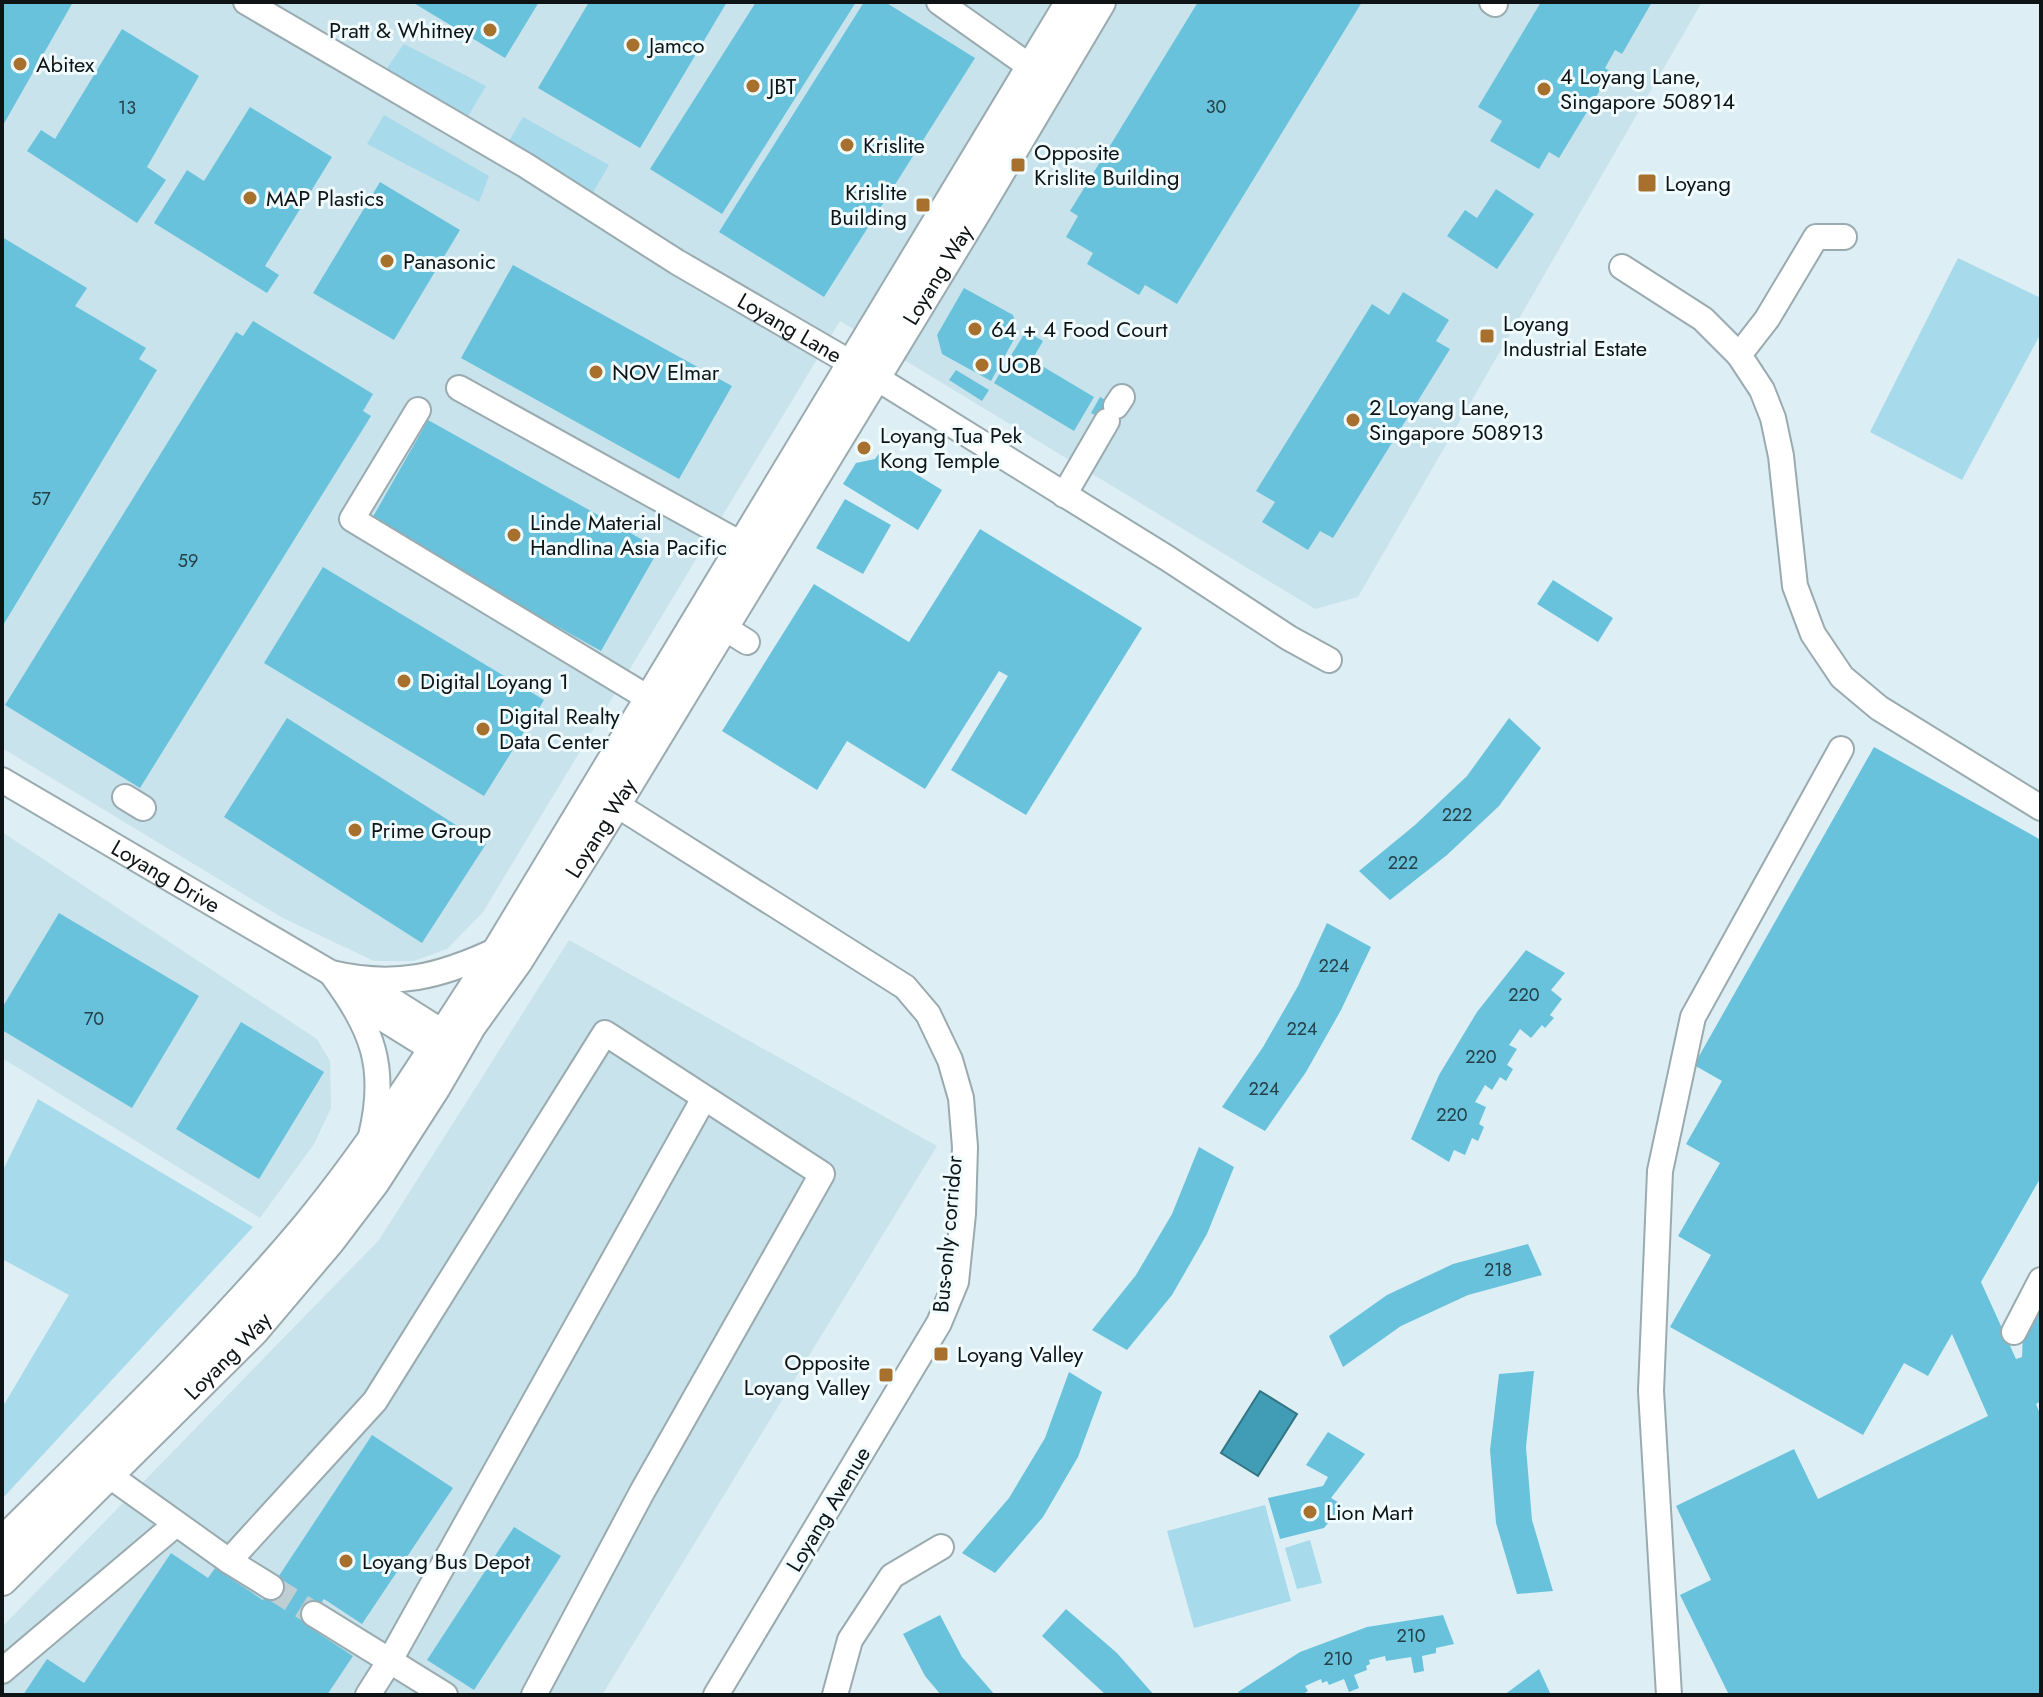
<svg xmlns="http://www.w3.org/2000/svg" width="2043" height="1697" font-family="Jost,sans-serif">
  <style>
    .built { fill: #c8e3eb }
    .green { fill: #a7daea }
    .water { fill: #419db5; stroke: #327485; stroke-width: 2 }
    .building { fill: #69c2dc }
    .lines { fill: none; stroke-linecap: round; stroke-linejoin: round }
    .minor-tunnel { stroke: #beced3; stroke-width: 24; stroke-dasharray: 24 12; stroke-linecap: butt }
    .minor-casing { stroke: #9aabb0; stroke-width: 28 }
    .major-casing { stroke: #9aabb0; stroke-width: 34 }
    .minor { stroke: #fff; stroke-width: 24 }
    .major { stroke: #fff; stroke-width: 30 }
    .poi-dot { fill: #a7702c; stroke: #f0fbfe; stroke-width: 3 }
    .labels { text-anchor: middle; dominant-baseline: central; stroke-width: 6; stroke-linejoin: round; paint-order: stroke }
    .number-label { font-size: 18px; fill: #254048 }
    .poi-label { font-size: 22px; fill: #0e1416; stroke: #f0fbfe; text-anchor: start }
    .street-label { font-size: 22px; fill: #0e1416; stroke: #f0fbfe }
  </style>
  <rect width="100%" height="100%" fill="#ddeff4"/>
  <!-- built -->
  <path class="built" d="M2,2H1702L1358,597L1315,609L840,321L483,912L447,949L414,961H374L283,918L2,748Z
    M2,832L317,1039L330,1061L331,1108L314,1144L260,1218L2,1058Z
    M569,940L937,1146L602,1695H2V1627L379,1240Z"/>
  <!-- green -->
  <path class="green" d="M404,44L486,86L467,118L384,72Z
    M384,115L489,176L479,202L367,144Z
    M523,117L609,165L592,194L506,146Z
    M1958,258L2041,298V333L1962,480L1870,432Z
    M38,1099L253,1227L2,1499V1408L69,1295L2,1259V1172Z
    M1265,1505L1291,1601L1194,1628L1167,1531Z
    M1310,1540L1322,1583L1297,1589L1285,1548Z"/>
  <!-- water -->
  <path class="water" d="M1260,1391L1297,1414L1258,1476L1221,1453Z"/>
  <!-- building -->
  <path class="building" d="M2,2H73L2,127Z
    M412,2H539L505,58Z
    M589,2H727L640,148L538,88Z
    M756,2H856L722,214L650,169Z
    M864,2H885L975,58L824,297L719,232Z
    M1198,2H1362L1177,304L1145,285L1139,295L1087,264L1093,253L1066,237L1078,216L1070,211Z
    M1541,2H1652L1622,54L1615,50L1605,68L1611,72L1559,158L1549,152L1539,169L1490,141L1502,121L1478,107Z
    M122,29L199,76L147,167L166,180L137,223L27,151L41,130L55,139Z
    M250,107L332,157L265,266L279,275L267,293L154,223L187,170L204,181Z
    M380,182L460,230L394,340L313,293Z
    M1496,189L1534,214L1497,269L1447,236L1465,210L1477,218Z
    M2,237L87,288L75,306L146,348L139,359L157,370L2,627Z
    M513,265L732,386L679,479L461,358Z
    M964,288L1013,315L1018,332L991,381L942,354L937,335Z
    M1403,292L1449,320L1436,341L1450,349L1333,538L1320,531L1308,550L1262,522L1275,502L1256,491L1372,304L1389,315Z
    M253,321L373,394L363,411L371,416L140,788L5,705L236,332L243,336Z
    M1026,331L1043,341L1032,360L1094,397L1074,431L994,383Z
    M956,370L989,390L982,401L949,380Z
    M1100,397L1125,411L1116,426L1091,413Z
    M428,420L659,549L601,651L370,522Z
    M880,452L942,490L918,530L843,484L856,463L875,459Z
    M845,499L891,525L863,574L816,548Z
    M980,529L1142,628L1026,815L951,770L1008,676L999,671L925,789L847,741L817,790L722,731L814,584L909,642Z
    M323,567L544,700L484,796L264,663Z
    M1553,580L1613,618L1598,642L1537,604Z
    M287,718L486,844L422,943L224,817Z
    M1509,718L1541,748L1499,806L1447,855L1390,900L1359,871L1415,825L1467,776Z
    M1874,747L2041,840V1177L1981,1282L2016,1359L2022,1357L2023,1331L2041,1297V1401L2036,1404L2041,1416V1695H1729L1680,1595L1711,1580L1676,1506L1794,1449L1818,1499L1988,1416L1952,1334L1928,1376L1904,1363L1863,1435L1670,1327L1711,1255L1678,1236L1720,1163L1686,1144L1722,1081L1694,1065Z
    M59,913L199,996L132,1108L2,1030V1008Z
    M1327,923L1371,947L1341,1010L1306,1072L1265,1131L1222,1107L1263,1047L1298,986Z
    M1526,950L1565,973L1551,990L1562,999L1550,1015L1554,1018L1545,1028L1542,1025L1531,1038L1520,1029L1516,1035L1509,1045L1517,1049L1507,1065L1513,1069L1506,1081L1500,1077L1492,1090L1485,1085L1475,1102L1486,1107L1479,1124L1484,1127L1478,1141L1472,1138L1465,1155L1454,1150L1449,1162L1411,1139L1439,1075L1477,1012Z
    M241,1022L324,1072L259,1179L176,1129Z
    M1199,1147L1234,1167L1207,1234L1172,1295L1127,1350L1092,1330L1136,1275L1172,1214Z
    M1528,1244L1542,1275L1468,1295L1401,1326L1343,1367L1329,1336L1387,1295L1453,1264Z
    M1534,1371L1526,1447L1532,1520L1553,1591L1517,1594L1496,1523L1490,1450L1499,1374Z
    M1069,1372L1102,1392L1078,1457L1043,1517L995,1573L962,1553L1009,1498L1045,1438Z
    M1328,1432L1365,1454L1331,1498L1343,1505L1324,1528L1280,1539L1268,1498L1323,1486L1328,1477L1306,1465Z
    M372,1435L453,1488L362,1624L324,1599L306,1625L353,1656L327,1695H23L47,1659L84,1683L171,1553L208,1578L215,1568L263,1600Z
    M514,1527L561,1556L474,1690L427,1660Z
    M1066,1609L1117,1653L1154,1695H1106L1042,1636Z
    M940,1615L962,1657L995,1695H941L925,1676L903,1634Z
    M1443,1615L1454,1644L1436,1648V1653L1422,1656L1424,1671L1414,1673L1411,1657L1386,1661L1385,1656L1369,1660L1370,1664L1366,1666L1367,1670L1354,1675L1359,1688L1349,1692L1344,1679L1329,1685L1327,1681L1322,1683L1321,1679L1305,1686L1308,1691L1305,1693L1306,1695H1239L1238,1692L1300,1652L1367,1627Z
    M1539,1669L1551,1695H1504Z"/>
  <g class="lines">
    <!-- minor-tunnel -->
    <path class="minor-tunnel" d="M271,1587L314,1614"/>
    <defs>
      <g id="minor">
        <path id="s1" d="M246,2L525,165L677,262L875,377L1167,558L1289,638L1329,660"/>
        <path d="M939,2L1032,68"/>
        <path d="M1492,2L1495,4"/>
        <path d="M1622,267L1703,319L1739,355L1762,390L1773,418L1781,456L1795,586L1813,634L1842,677L1879,708L2041,808"/>
        <path d="M1739,355L1767,319L1816,237H1844"/>
        <path d="M459,388L743,545"/>
        <path d="M1116,406L1122,397"/>
        <path d="M418,410L352,519L650,699"/>
        <path d="M1064,495L1107,421"/>
        <path d="M723,627L747,642"/>
        <path id="s2" d="M2,780L331,973C395,988 440,977 499,949"/>
        <path d="M603,796L905,987L928,1014L950,1060L961,1098L965,1147L963,1214L956,1282L939,1323L716,1695"/>
        <path d="M125,797L143,808"/>
        <path d="M331,973C372,1029 388,1066 371,1136"/>
        <path d="M360,980L460,1043"/>
        <path d="M353,1000L448,1059"/>
        <path d="M2014,1332L2041,1280"/>
        <path d="M96,1466L229,1561L271,1587"/>
        <path d="M229,1561L375,1401L605,1033L822,1174L642,1492L534,1695"/>
        <path d="M314,1614L445,1695"/>
        <path d="M2,1671L176,1524"/>
        <path d="M368,1695L389,1662L704,1098"/>
        <path d="M835,1695L850,1640L892,1576L941,1547"/>
        <path d="M1669,1695L1651,1391L1660,1171L1693,1017L1841,749"/>
      </g>
      <g id="major">
        <path d="M2,1543C107,1439 215,1337 309,1224C379,1139 439,1041 499,949L1071,2"/>
        <path id="s3" d="M2,1580L253,1331L330,1240L374,1182L435,1087L471,1025L517,961L616,803L976,211L1100,2"/>
      </g>
    </defs>
    <!-- minor casing -->
    <use href="#minor" class="minor-casing"/>
    <!-- major casing -->
    <use href="#major" class="major-casing"/>
    <!-- minor -->
    <use href="#minor" class="minor"/>
    <!-- major -->
    <use href="#major" class="major"/>
  </g>
  <!-- markers -->
  <g class="poi-dot">
    <circle cx="490" cy="30" r="8"/>
    <circle cx="633" cy="45" r="8"/>
    <circle cx="20" cy="64" r="8"/>
    <circle cx="753" cy="86" r="8"/>
    <circle cx="1544" cy="89" r="8"/>
    <circle cx="847" cy="145" r="8"/>
    <rect x="1010" y="157" width="16" height="16" rx="4"/>
    <rect x="1637" y="173" width="20" height="20" rx="4"/>
    <circle cx="250" cy="198" r="8"/>
    <rect x="915" y="197" width="16" height="16" rx="4"/>
    <circle cx="387" cy="261" r="8"/>
    <circle cx="975" cy="329" r="8"/>
    <rect x="1479" y="328" width="16" height="16" rx="4"/>
    <circle cx="982" cy="365" r="8"/>
    <circle cx="596" cy="372" r="8"/>
    <circle cx="1353" cy="420" r="8"/>
    <circle cx="864" cy="448" r="8"/>
    <circle cx="514" cy="535" r="8"/>
    <circle cx="404" cy="681" r="8"/>
    <circle cx="483" cy="729" r="8"/>
    <circle cx="355" cy="830" r="8"/>
    <rect x="933" y="1346" width="16" height="16" rx="4"/>
    <rect x="878" y="1367" width="16" height="16" rx="4"/>
    <circle cx="1310" cy="1512" r="8"/>
    <circle cx="346" cy="1561" r="8"/>
  </g>
  <g class="labels">
    <!-- number labels -->
    <g class="number-label">
      <text x="1216" y="107">30</text>
      <text x="127" y="108">13</text>
      <text x="41" y="499">57</text>
      <text x="188" y="561">59</text>
      <text x="1457" y="815">222</text>
      <text x="1403" y="863">222</text>
      <text x="1334" y="966">224</text>
      <text x="1524" y="995">220</text>
      <text x="94" y="1019">70</text>
      <text x="1302" y="1029">224</text>
      <text x="1481" y="1057">220</text>
      <text x="1264" y="1089">224</text>
      <text x="1452" y="1115">220</text>
      <text x="1498" y="1270">218</text>
      <text x="1411" y="1636">210</text>
      <text x="1338" y="1659">210</text>
    </g>
    <!-- poi labels -->
    <g class="poi-label">
      <text x="474" y="30" text-anchor="end">Pratt &amp; Whitney</text>
      <text x="649" y="45">Jamco</text>
      <text x="36" y="64">Abitex</text>
      <text x="1560" y="76">4 Loyang Lane,<tspan x="1560" dy="25">Singapore 508914</tspan></text>
      <text x="769" y="86">JBT</text>
      <text x="863" y="145">Krislite</text>
      <text x="1034" y="152">Opposite<tspan x="1034" dy="25">Krislite Building</tspan></text>
      <text x="1665" y="183">Loyang</text>
      <text x="907" y="192" text-anchor="end">Krislite<tspan x="907" dy="25">Building</tspan></text>
      <text x="266" y="198">MAP Plastics</text>
      <text x="403" y="261">Panasonic</text>
      <text x="1503" y="323">Loyang<tspan x="1503" dy="25">Industrial Estate</tspan></text>
      <text x="991" y="329">64 + 4 Food Court</text>
      <text x="998" y="365">UOB</text>
      <text x="612" y="372">NOV Elmar</text>
      <text x="1369" y="407">2 Loyang Lane,<tspan x="1369" dy="25">Singapore 508913</tspan></text>
      <text x="880" y="435">Loyang Tua Pek<tspan x="880" dy="25">Kong Temple</tspan></text>
      <text x="530" y="522">Linde Material<tspan x="530" dy="25">Handlina Asia Pacific</tspan></text>
      <text x="420" y="681">Digital Loyang 1</text>
      <text x="499" y="716">Digital Realty<tspan x="499" dy="25">Data Center</tspan></text>
      <text x="371" y="830">Prime Group</text>
      <text x="957" y="1354">Loyang Valley</text>
      <text x="870" y="1362" text-anchor="end">Opposite<tspan x="870" dy="25">Loyang Valley</tspan></text>
      <text x="1326" y="1512">Lion Mart</text>
      <text x="362" y="1561">Loyang Bus Depot</text>
    </g>
    <!-- street labels -->
    <g class="street-label">
      <text stroke="none"><textPath href="#s3" startOffset="1614">Loyang Way</textPath></text>
      <text stroke="none"><textPath href="#s1" startOffset="634">Loyang Lane</textPath></text>
      <text stroke="none"><textPath href="#s3" startOffset="966">Loyang Way</textPath></text>
      <text stroke="none"><textPath href="#s2" startOffset="190">Loyang Drive</textPath></text>
      <text transform="translate(947 1234) rotate(-85)">Bus-only corridor</text>
      <text stroke="none"><textPath href="#s3" startOffset="318">Loyang Way</textPath></text>
      <text transform="translate(828 1509) rotate(-59)">Loyang Avenue</text>
    </g>
  </g>
  <!-- border -->
  <rect width="2043" height="1697" fill="none" stroke="#0e1416" stroke-width="8"/>
</svg>
